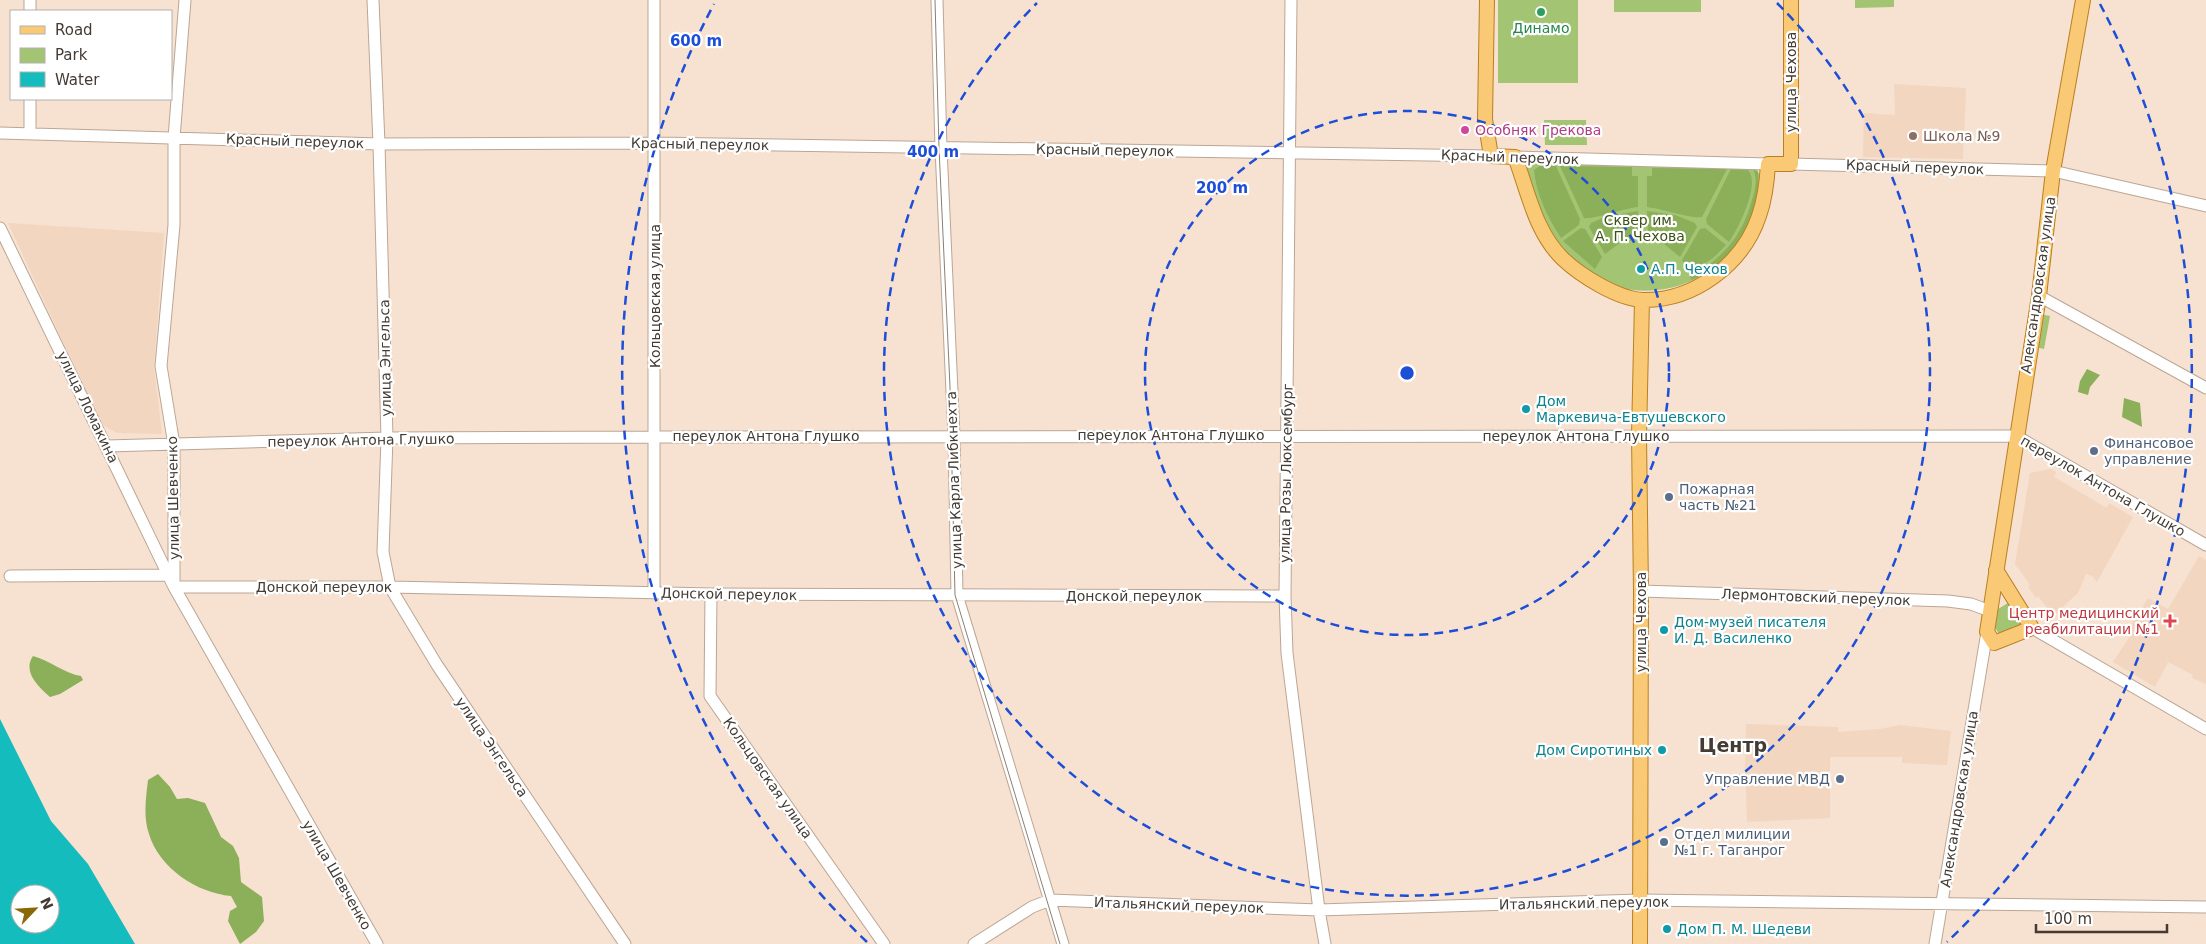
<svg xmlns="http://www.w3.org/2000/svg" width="2206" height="944" font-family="'DejaVu Sans',sans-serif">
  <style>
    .built { fill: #f2d6c0 }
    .green { fill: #a3c473 }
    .forest { fill: #8caf59 }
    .water { fill: #15bcbd; fill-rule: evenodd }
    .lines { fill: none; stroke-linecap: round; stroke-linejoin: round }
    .minor-casing { stroke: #bba696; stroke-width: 13 }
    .major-casing { stroke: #b88022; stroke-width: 16 }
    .minor { stroke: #fff; stroke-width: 11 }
    .major { stroke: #fac975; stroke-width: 14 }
    .tram { stroke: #8c7e73; stroke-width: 1 }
    .ring { fill: none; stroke: #1d4ed8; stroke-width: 2.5; stroke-dasharray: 9 6 }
    .leisure-dot { fill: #2e9e5b; stroke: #fff; stroke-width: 2 }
    .hotel-dot { fill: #d1479c; stroke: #fff; stroke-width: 2 }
    .education-dot { fill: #8d6e63; stroke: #fff; stroke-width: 2 }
    .culture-dot { fill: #0f9aa8; stroke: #fff; stroke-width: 2 }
    .service-dot { fill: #5c6f8a; stroke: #fff; stroke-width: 2 }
    .health-dot { fill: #e0444e; stroke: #fff; stroke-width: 2 }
    .labels { text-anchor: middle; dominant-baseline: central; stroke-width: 4.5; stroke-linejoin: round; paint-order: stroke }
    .leisure-label { font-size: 14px; fill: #27864d; stroke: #fff }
    .street-label { font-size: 14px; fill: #433b34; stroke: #fff }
    .hotel-label { font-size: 14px; fill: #b23c85; stroke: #fff; text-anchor: start }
    .education-label { font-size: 14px; fill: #785e54; stroke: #fff; text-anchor: start }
    .park-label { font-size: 14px; fill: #3b5113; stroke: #fff }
    .culture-label { font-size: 14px; fill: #0d838f; stroke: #fff; text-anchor: start }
    .service-label { font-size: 14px; fill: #4e5e75; stroke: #fff; text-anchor: start }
    .health-label { font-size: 14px; fill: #be3a42; stroke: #fff; text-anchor: end }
    .district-label { font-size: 19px; font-weight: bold; fill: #433b34; stroke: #fff }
    .centre { fill: #1d4ed8; stroke: #fff; stroke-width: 2.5 }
    .ring-label { font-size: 15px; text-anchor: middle; font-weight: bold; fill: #1d4ed8; stroke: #fff; stroke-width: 4.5; stroke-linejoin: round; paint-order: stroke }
  </style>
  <rect width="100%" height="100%" fill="#f7e1d0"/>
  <!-- built -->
  <path class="built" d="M1894,84L1966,88L1963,159L1863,157L1864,113L1895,115Z
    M8,223L164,233L154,367L162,434L117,433L101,424Z
    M2051,469L2056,472L2054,477L2107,508L2109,503L2133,517L2097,582L2092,576L2086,574L2078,593L2053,616L2038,596L2036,598L2028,587L2030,585L2015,564L2030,473Z
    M2199,556L2206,560V684L2192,678L2193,675L2168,662L2155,687L2113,662L2130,636L2126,633L2148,598L2168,609Z
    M1746,724L1838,727V732L1880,729L1900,725L1951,731L1947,765L1902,763V757H1830V818L1747,822L1745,766Z"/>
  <!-- green -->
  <path class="green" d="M1498,0H1578V83H1498Z
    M1614,0H1701V12H1614Z
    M1855,0H1894V7L1855,8Z
    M1544,120H1586L1587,145H1545Z
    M1532,163L1755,167C1764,177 1759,192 1756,203C1750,222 1741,242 1727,256C1693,292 1637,301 1593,278C1587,274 1582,267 1577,262C1568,253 1553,243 1548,232C1538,212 1533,188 1526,167Z
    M2040,314L2050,316L2044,349L2035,347Z
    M2008,603L2012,605L2023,625L2000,635L1995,628L1998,609Z"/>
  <!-- forest -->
  <path class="forest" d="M1540,166H1556L1580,219L1579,225L1561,238C1548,218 1536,194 1534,170Z
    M1560,166L1632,167V176H1638V207C1624,208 1593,220 1584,218Z
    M1652,168L1727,169L1702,217C1692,219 1663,209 1647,207V176H1652Z
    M1731,169L1748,170C1761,184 1738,229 1729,242L1707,224L1706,219Z
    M1753,169L1758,172C1762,218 1733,263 1691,280L1690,276C1722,260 1743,235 1752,200C1755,191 1758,178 1753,169Z
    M1638,211V239L1620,243L1605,254L1589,227L1591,223L1605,217Z
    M1647,211L1675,215L1695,223L1697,227L1680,257L1664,244L1648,239Z
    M1581,228L1585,229L1602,257L1595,269L1563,241Z
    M1705,228L1726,245L1713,258L1689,273L1682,260L1700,229Z
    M2087,369L2100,375L2090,387L2088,395L2078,392L2080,381Z
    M2124,398L2140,403L2142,427L2122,417Z
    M33,656C49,660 65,674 81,676L83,680L60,694L50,697C39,687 22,672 33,656Z
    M158,774L170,787L177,799L188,798L205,803L221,837L233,846L239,858L241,882L262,897L264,921L256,932L240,944L228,921L230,911L237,907L231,896C197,893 159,868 149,834C143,816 146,798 148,780Z"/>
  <!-- water -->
  <path class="water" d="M0,719L51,821L88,864L135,944H0ZM20,894H50V924H20Z"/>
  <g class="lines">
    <defs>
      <path id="minor" d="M30,0V11
        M373,0L379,144L387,438L383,552L390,587L437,665L625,944
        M937,0L941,148L954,436L957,595L1063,944
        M1291,0L1285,596L1287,653L1319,910L1325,944
        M30,99V133
        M0,133L379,144L655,143L1491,156
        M1515,157L1768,164
        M1791,164L2053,171L2206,206
        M0,228L174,587L377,944
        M2039,296L2206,388
        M107,446L387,438L654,437L2016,436L2206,545
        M10,576L168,575
        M174,585V445L161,366L174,225V138L185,0
        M174,587H390L711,594L1285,596
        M1641,591L1948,601L1971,604L1990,611
        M654,593V0
        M711,594L710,696L884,944
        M2032,628L2206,729
        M974,944L1032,907L1050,900L1319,910L1640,900L2206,907
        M1935,944L1987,632"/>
      <path id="major" d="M1487,0L1485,119L1491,156L1515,157C1528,191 1535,232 1563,259C1581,276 1618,299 1643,300C1694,301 1743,264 1759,216C1765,199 1767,182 1768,164H1791V0
        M1996,570L2032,628L1994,643L1987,632L2039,296L2053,171L2083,0
        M1640,944L1641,591L1639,436L1642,300"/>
    </defs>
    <!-- minor casing -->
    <use href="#minor" class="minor-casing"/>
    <!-- major casing -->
    <use href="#major" class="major-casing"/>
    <!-- minor -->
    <use href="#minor" class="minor"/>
    <!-- major -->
    <use href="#major" class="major"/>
    <!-- tram -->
    <path class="tram" d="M935,0L939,148L950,387L955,595L1060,944"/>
  </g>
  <!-- distance rings -->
  <g class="ring">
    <circle cx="1407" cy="373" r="262"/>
    <path d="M1777 3A523 523 0 1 1 1037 3"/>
    <path d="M867 942A785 785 0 0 1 714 4M2100 4A785 785 0 0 1 1947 942"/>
  </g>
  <!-- markers -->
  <circle class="leisure-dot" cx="1541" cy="12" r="5"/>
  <circle class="hotel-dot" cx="1465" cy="130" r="5"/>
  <circle class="education-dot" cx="1913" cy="136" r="5"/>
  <g class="culture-dot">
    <circle cx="1641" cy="269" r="5"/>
    <circle cx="1526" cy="409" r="5"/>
    <circle cx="1664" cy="630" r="5"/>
    <circle cx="1662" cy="750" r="5"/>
    <circle cx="1667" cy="929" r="5"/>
  </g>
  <g class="service-dot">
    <circle cx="2094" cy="451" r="5"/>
    <circle cx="1669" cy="497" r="5"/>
    <circle cx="1840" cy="779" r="5"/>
    <circle cx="1664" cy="842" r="5"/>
  </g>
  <path class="health-dot" d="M2167.5 613.5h5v5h5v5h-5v5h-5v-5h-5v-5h5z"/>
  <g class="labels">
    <!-- leisure labels -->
    <g class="leisure-label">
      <text x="1541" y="28">Динамо</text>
    </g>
    <!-- street labels -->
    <g class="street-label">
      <text transform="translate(1791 82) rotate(-90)">улица Чехова</text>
      <text transform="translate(295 141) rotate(2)">Красный переулок</text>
      <text transform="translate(700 144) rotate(1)">Красный переулок</text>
      <text transform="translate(1105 150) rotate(1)">Красный переулок</text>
      <text transform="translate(1510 157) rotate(2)">Красный переулок</text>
      <text transform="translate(1915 167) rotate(2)">Красный переулок</text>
      <text transform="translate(2038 285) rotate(-82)">Александровская улица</text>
      <text transform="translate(655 296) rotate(-90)">Кольцовская улица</text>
      <text transform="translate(385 358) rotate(-91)">улица Энгельса</text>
      <text transform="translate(88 407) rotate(64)">улица Ломакина</text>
      <text x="1171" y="435">переулок Антона Глушко</text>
      <text x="766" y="436">переулок Антона Глушко</text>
      <text x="1576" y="436">переулок Антона Глушко</text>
      <text transform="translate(361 440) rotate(-1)">переулок Антона Глушко</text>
      <text transform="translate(1286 473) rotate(-89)">улица Розы Люксембург</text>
      <text transform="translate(954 480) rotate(-92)">улица Карла Либкнехта</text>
      <text transform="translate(2103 486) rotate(30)">переулок Антона Глушко</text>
      <text transform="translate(173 498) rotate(-91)">улица Шевченко</text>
      <text x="324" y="587">Донской переулок</text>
      <text transform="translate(729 594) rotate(1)">Донской переулок</text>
      <text x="1134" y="596">Донской переулок</text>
      <text transform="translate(1816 597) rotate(2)">Лермонтовский переулок</text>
      <text transform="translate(1641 622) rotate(-90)">улица Чехова</text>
      <text transform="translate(492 747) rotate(56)">улица Энгельса</text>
      <text transform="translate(768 778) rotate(55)">Кольцовская улица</text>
      <text transform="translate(1959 799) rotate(-81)">Александровская улица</text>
      <text transform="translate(337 875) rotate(60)">улица Шевченко</text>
      <text transform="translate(1584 903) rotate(-1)">Итальянский переулок</text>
      <text transform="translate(1179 905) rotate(2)">Итальянский переулок</text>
    </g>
    <!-- hotel labels -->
    <g class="hotel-label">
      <text x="1475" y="130">Особняк Грекова</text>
    </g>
    <!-- education labels -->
    <g class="education-label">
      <text x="1923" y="136">Школа №9</text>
    </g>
    <!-- park labels -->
    <g class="park-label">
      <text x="1640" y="220">Сквер им.<tspan x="1640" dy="16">А. П. Чехова</tspan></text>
    </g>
    <!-- culture labels -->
    <g class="culture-label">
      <text x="1651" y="269">А.П. Чехов</text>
      <text x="1536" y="401">Дом<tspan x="1536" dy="16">Маркевича-Евтушевского</tspan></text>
      <text x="1674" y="622">Дом-музей писателя<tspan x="1674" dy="16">И. Д. Василенко</tspan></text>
      <text x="1652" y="750" text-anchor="end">Дом Сиротиных</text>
      <text x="1677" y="929">Дом П. М. Шедеви</text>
    </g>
    <!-- service labels -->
    <g class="service-label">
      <text x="2104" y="443">Финансовое<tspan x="2104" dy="16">управление</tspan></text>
      <text x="1679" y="489">Пожарная<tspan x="1679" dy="16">часть №21</tspan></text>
      <text x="1830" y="779" text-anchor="end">Управление МВД</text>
      <text x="1674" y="834">Отдел милиции<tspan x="1674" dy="16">№1 г. Таганрог</tspan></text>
    </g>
    <!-- health labels -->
    <g class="health-label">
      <text x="2159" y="613">Центр медицинский<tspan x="2159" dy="16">реабилитации №1</tspan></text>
    </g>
    <!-- district labels -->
    <g class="district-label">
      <text x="1733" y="745">Центр</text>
    </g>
  </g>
  <circle cx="1407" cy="373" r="8" class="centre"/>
  <g class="ring-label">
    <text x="696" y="46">600 m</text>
    <text x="933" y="157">400 m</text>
    <text x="1222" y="193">200 m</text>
  </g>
  <!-- legend -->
  <rect x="10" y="10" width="162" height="90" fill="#ffffff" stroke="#b4b1ae"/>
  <rect x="20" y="26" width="25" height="8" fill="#fac975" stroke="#b4b1ae"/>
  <text x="55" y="35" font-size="15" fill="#433b34">Road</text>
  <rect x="20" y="48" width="25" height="15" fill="#a3c473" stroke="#b4b1ae"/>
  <text x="55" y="60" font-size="15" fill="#433b34">Park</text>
  <rect x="20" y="72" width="25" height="15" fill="#15bcbd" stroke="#b4b1ae"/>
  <text x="55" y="85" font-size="15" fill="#433b34">Water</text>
  <!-- north arrow -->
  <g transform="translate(35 909) rotate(65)"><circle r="24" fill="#ffffff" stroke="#b4b1ae"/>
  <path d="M0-4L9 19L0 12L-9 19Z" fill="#8b6807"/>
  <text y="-8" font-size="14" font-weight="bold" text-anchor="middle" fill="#433b34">N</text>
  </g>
  <!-- scale -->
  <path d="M2036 924v8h131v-8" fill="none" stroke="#433b34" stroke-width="2.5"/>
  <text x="2044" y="924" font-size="15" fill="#433b34" stroke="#ffffff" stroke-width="4" paint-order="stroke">100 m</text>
</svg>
